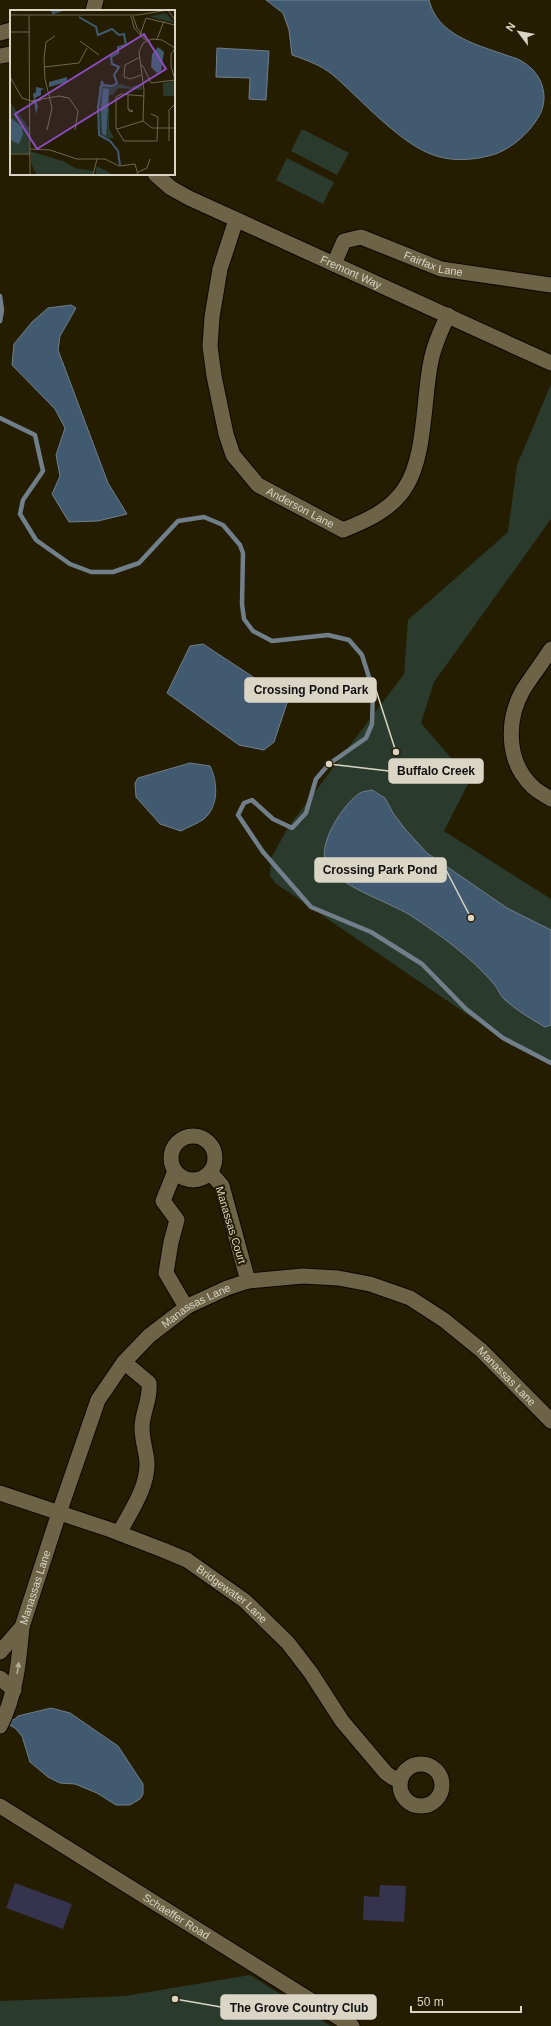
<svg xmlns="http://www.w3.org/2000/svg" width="551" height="2026" font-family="Helvetica,sans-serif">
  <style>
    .green { fill: #2a3a2d }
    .water { fill: #425a70; stroke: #707f8a }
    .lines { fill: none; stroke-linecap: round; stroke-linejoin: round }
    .stream { stroke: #707f8a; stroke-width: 4.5 }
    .building { fill: #35334e }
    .minor-casing { stroke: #0d0700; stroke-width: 17 }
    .minor { stroke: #6d6447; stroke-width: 15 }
    .oneway { fill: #b4ad99 }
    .labels { text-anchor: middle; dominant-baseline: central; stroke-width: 4; stroke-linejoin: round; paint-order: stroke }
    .street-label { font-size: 11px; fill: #dad5c5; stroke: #241d02 }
    .inset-river { fill: none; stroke: #425a70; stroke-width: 2 }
    .inset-road { fill: none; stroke: #6d6750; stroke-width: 1 }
    .view { fill: #8e4ec0; fill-opacity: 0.15; stroke: #8e4ec0; stroke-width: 2 }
    .inset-edge { fill: none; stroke: #dad5c5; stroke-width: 2 }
    .leader { fill: none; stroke: #dad5c5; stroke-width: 1.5 }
    .callout-dot { fill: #dad5c5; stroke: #241d02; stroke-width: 1.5 }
    .callout { fill: #dad5c5; stroke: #dad5c5; stroke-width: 1.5 }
    .callout-label { font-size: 12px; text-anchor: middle; font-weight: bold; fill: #111 }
  </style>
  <rect width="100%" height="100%" fill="#241d02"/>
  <!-- green -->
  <path class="green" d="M302,129L349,153L337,175L291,151Z
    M287,158L334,182L323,204L276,180Z
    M551,384V519L434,682L421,723L470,780L444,831L551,899V1065L471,1017L275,883L270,876L271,858L289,826L404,674L408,620L508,532L517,465Z
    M250,1975L331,2026H0V2001L125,1996Z"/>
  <!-- water -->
  <path class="water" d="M266,0H429C437,34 474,44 503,54C510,57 518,58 523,62C542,73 550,97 539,116C529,134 508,152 488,156C474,160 454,161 440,157C404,149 360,98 333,75C321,65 306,60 292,55L289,30L283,13Z
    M217,48L269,51L266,100L249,99L250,78L216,77Z
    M71,305L76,308L60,336L58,350L108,483L127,514L98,521L69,522L52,494L60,476L56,455L65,428L55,409L12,365L14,344L32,322L48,308Z
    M203,644L288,700L274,742L264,750L239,745L167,693L190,646Z
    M190,763L210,766C218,782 219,806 204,819C197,824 188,827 181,831L160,824L136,797L135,783L138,778Z
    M372,790L385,798L393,813L405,829L427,853L507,908L551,930V1025L545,1027C531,1019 516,1010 504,999C500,995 498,989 494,984C471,957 439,934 410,915C387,901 337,886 326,863C317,844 344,803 360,793C363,791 368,791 372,790Z
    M51,1708L70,1713L118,1746L143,1784V1794L140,1799L130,1805H116L97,1793L75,1784L60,1783L48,1777L30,1762L22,1736L15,1728L0,1720V1714L14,1720L18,1716Z"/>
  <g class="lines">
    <!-- stream -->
    <path class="stream" d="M0,296L2,310L0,321
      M0,418L35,435L43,471L23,500L20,514L36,540L70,564L91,572H113L139,563L178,521L204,517L223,525L240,545L243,553L242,604L244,619L253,631L272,641L328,635L349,640L362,655L373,690L372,724L366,738L329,764L316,779L306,813L292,828L273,819L252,800L244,803L238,815L263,852L311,907L371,932L422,964L466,1009L503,1038L551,1063"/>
  </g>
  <!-- building -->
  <path class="building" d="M15,1883L72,1904L63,1929L6,1908Z
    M380,1885L406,1886L404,1922L363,1920L364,1896L379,1897Z"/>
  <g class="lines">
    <defs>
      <g id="minor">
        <path d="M93,11L96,0"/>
        <path d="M0,33L11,30"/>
        <path d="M0,56L11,54"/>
        <path id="s1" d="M155,174L171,188L189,198L551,363"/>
        <path id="s2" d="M236,220L220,269L212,317L210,346L214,376L226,434L233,455L258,485L343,530C366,521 391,510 405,488C426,457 423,398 431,361C434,345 441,330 448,315"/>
        <path id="s3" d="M334,264L344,241L361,237L441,269L551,285"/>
        <path d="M551,649C542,663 532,676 523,690C506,720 506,762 533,787C538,792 545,795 551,799"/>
        <circle cx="193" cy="1158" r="22"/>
        <path d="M175,1171L163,1201L177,1220L171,1242L166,1273L186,1307"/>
        <path d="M210,1172L222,1186L248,1281"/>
        <path id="s4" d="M0,1493L111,1530L163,1550L187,1560L245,1601L288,1643L311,1673L342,1721L386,1773L393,1778H401"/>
        <path d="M119,1533C131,1511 148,1487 147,1462C146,1451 142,1439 142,1428C142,1412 151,1399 149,1383L124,1362"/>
        <path id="s5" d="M0,1652L22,1627L59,1513L98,1400L124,1362L149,1336L188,1306L227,1288L248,1281L303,1276L338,1278L370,1284L410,1298L444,1320L481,1350L551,1421"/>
        <path d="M0,1678L14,1690"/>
        <path d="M0,1726C16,1695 19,1661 22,1627"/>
        <circle cx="421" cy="1785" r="21"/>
        <path id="s6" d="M0,1806L352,2026"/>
      </g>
    </defs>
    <!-- minor casing -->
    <use href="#minor" class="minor-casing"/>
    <!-- minor -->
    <use href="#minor" class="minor"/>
  </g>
  <!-- one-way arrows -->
  <defs><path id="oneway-solid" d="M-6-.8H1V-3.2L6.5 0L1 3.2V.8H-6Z"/></defs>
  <use class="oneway" href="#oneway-solid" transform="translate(18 1668) rotate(-81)"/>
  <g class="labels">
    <!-- street labels -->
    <g class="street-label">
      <text stroke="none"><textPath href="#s3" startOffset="120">Fairfax Lane</textPath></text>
      <text stroke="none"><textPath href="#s1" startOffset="220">Fremont Way</textPath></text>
      <text stroke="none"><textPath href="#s2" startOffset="328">Anderson Lane</textPath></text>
      <text transform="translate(231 1225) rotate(73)">Manassas Court</text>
      <text stroke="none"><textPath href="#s5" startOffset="411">Manassas Lane</textPath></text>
      <text stroke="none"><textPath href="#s5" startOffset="759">Manassas Lane</textPath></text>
      <text stroke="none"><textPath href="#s5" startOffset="75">Manassas Lane</textPath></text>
      <text stroke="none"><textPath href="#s4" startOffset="255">Bridgewater Lane</textPath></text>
      <text stroke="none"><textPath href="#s6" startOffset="208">Schaeffer Road</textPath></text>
    </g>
  </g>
  <!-- overview -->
  <g transform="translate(10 10)">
    <rect width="165" height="165" fill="#241d02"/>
    <path d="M156,3L165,13L141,7V6ZM165,71V86H153V73ZM111,74L120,77L132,74V80L108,78L103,85H99V118L104,128L93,129L89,121V76ZM0,92L19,118V141L53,151L65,158L83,161V165H27L21,154V144L0,143ZM86,157L91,158L103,165H86Z" fill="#2a3a2d"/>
    <path d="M148,37L154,42L151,61L147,63L141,57L142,44ZM57,67V72L39,77V72ZM26,77L35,79L31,80V85L25,88L28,96L26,104L23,84L26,82ZM93,78L99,79L96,126L92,123L91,99ZM0,107L12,117L13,124L9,134L0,130Z" fill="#425a70"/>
    <path class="inset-river" d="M42,0L43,3L52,0M69,7L86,17L88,25L102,19L109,25L114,24L116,35L108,37V43L101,47L102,54L109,57L104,65L107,73L102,76L93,75L92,71L88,97L89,125L100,131L108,141L110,155"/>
    <path class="inset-road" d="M158,0L165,10M0,5H128L158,0M19,5L20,165M121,6L124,18L136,31M123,6L127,18L137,30M0,22H20M130,25L136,8L165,15M147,29L154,11M70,31L89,45M165,38L152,30L142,29L133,33L129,42L134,80L133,111L142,118H165M130,47L115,55L114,67L120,69L131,65M131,55L133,56L141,73L165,70M34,57L69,53L77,38M0,67L12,88L24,92L31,90M165,70L161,56V44L165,39M133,86L111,84L106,87V118L114,131H147L148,107L141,104M21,91L49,86L59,88L68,101L65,120M118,99L123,101L120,102L118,99V85M107,119L133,111M37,120L42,98L35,69L34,49L36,32L45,26M159,131V100L165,94M20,139L40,140L67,149H95L109,156L125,154L128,165M0,144H20M128,162L137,158L140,149M83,165L87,149"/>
    <path class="view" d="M134,24L156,59L27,139L5,104Z"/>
    <rect width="165" height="165" class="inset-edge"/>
  </g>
  <!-- callouts -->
  <path class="leader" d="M396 752L376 690M329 764L389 771M471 918L446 870M175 1999L221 2007"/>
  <g class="callout-dot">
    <circle cx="396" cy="752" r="4"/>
    <circle cx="329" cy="764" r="4"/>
    <circle cx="471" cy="918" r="4"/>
    <circle cx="175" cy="1999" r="4"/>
  </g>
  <g class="callout">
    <rect x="245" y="678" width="131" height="24" rx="4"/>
    <rect x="389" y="759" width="94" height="24" rx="4"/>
    <rect x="315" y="858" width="131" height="24" rx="4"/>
    <rect x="221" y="1995" width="155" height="24" rx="4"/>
  </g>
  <g class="callout-label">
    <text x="311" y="694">Crossing Pond Park</text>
    <text x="436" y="775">Buffalo Creek</text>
    <text x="380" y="874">Crossing Park Pond</text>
    <text x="299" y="2012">The Grove Country Club</text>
  </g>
  <!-- north arrow -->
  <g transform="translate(519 32) rotate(302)" stroke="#241d02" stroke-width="3" paint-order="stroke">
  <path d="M0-3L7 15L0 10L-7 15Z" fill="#dad5c5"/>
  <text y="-6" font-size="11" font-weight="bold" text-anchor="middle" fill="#dad5c5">N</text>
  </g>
  <!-- scale -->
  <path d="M411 2006v6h110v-6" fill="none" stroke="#dad5c5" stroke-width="2"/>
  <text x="417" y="2006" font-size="12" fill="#dad5c5" stroke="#241d02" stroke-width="3" paint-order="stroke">50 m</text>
</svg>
